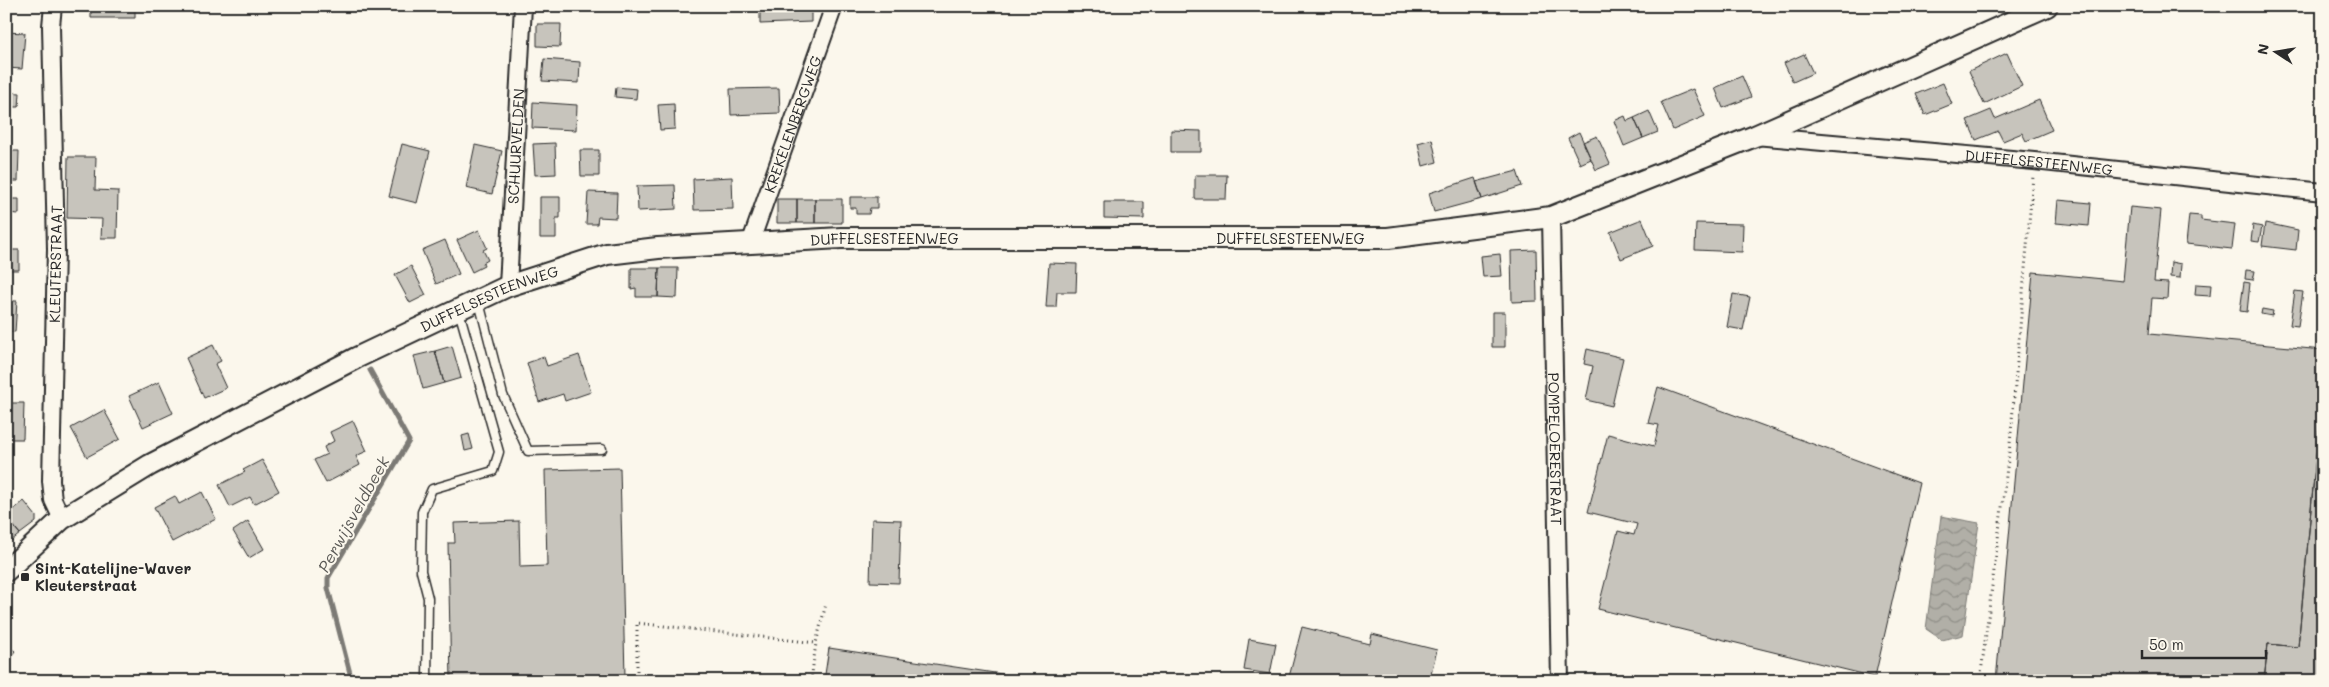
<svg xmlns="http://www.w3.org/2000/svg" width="2329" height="687" font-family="Mali,sans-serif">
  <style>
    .water { fill: url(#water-waves); stroke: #7b7a75 }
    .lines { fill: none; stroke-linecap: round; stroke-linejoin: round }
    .stream { stroke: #7b7a75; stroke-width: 5 }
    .building { fill: #c7c4bc; stroke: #2b2b2b }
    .service-casing { stroke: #2b2b2b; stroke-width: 11 }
    .minor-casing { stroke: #2b2b2b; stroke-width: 20 }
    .tertiary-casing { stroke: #2b2b2b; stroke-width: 24 }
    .path { stroke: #2b2b2b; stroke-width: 3; stroke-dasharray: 1 4; stroke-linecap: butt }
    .service { stroke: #fbf7ec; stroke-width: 8 }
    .minor { stroke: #fbf7ec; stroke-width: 16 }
    .tertiary { stroke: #fbf7ec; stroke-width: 20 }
    .poi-dot { fill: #2b2b2b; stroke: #fbf7ec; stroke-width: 2 }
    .labels { text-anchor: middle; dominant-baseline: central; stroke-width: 4; stroke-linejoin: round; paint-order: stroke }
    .street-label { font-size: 15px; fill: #2b2b2b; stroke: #fbf7ec }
    .poi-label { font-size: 15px; font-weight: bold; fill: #2b2b2b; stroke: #fbf7ec; text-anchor: start }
    .water-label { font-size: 16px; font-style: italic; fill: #5a5956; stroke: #fbf7ec }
  </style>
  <defs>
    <pattern id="water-waves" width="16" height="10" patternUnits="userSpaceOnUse" patternTransform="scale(1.25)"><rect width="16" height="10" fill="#b1afa7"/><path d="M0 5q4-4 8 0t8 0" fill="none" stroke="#908f88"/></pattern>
  </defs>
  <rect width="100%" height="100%" fill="#fbf7ec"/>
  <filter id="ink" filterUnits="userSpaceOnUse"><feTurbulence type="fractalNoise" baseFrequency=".02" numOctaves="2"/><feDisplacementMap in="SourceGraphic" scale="10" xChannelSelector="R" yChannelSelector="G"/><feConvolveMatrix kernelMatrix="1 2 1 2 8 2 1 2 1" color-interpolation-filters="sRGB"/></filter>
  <g filter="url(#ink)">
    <!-- water -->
    <path class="water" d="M1941,516L1979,523L1963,635L1942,640L1926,629Z"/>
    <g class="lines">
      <!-- stream -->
      <path class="stream" d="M352,681L328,588V578L409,441L370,370"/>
    </g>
    <!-- building -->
    <path class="building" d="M91,6H135V18H91Z
      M811,9V22L760,24V11Z
      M537,24H561L560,47L537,46Z
      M6,32L25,33L22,69L6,68Z
      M2007,53L2022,86L1984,104L1969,71Z
      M1804,54L1813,73L1793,82L1784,63Z
      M544,59L580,62L579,83L542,81Z
      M1742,76L1751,97L1723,108L1715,88Z
      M1943,83L1952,104L1925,115L1916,94Z
      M616,87L637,89L636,99L615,97Z
      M779,88L780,113L731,115L730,89Z
      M1693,89L1705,116L1673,130L1661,102Z
      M6,92L20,93L19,107H6Z
      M2039,100L2052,130L2026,141L2022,133L2003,141L1998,131L1976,140L1967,120L1991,110L1995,119Z
      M533,102L577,105L576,130L532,128Z
      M674,104L675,129L660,130L658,105Z
      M1649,111L1658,132L1643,138L1634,118Z
      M1625,116L1627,121L1634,118L1643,138L1624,146L1614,121Z
      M1171,130L1201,131V152H1171Z
      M1579,132L1591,159L1580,164L1568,138Z
      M1597,136L1610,164L1596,170L1583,142Z
      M1432,139L1437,162L1423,166L1418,143Z
      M555,143L556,174L535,175L533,144Z
      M402,144L430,151L417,203L389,196Z
      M475,145L502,151L492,194L466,188Z
      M580,150H599V176H581Z
      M6,151H19L18,181H6Z
      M68,157H96L95,190L118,191L117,238H101L102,219L67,218Z
      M1517,171L1522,186L1482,199L1476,182Z
      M1195,175H1227L1226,199H1195Z
      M732,177L733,209L694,210L693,179Z
      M1475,178L1482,199L1434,212L1429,193Z
      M675,185L676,209L638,211L637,186Z
      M588,192L617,193L616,218L598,217L597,224H586Z
      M540,197H560V218H556V238H540Z
      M850,197H877V208H870L869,214H856V208H850Z
      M6,199H19V214L6,213Z
      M777,199H797V223H777Z
      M797,199H815V223H797Z
      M815,199H842V223H815Z
      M2058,200L2091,203L2089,226L2056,223Z
      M1104,202H1144V219L1104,218Z
      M2130,207L2161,210L2154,282L2168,283L2167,299L2152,298L2149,334L2323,350V382L2298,647L2268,644L2264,681H1996L2033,272L2123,281Z
      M2189,215L2201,216V220L2235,224L2232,249L2186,244Z
      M1642,219L1653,246L1621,259L1610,232Z
      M1696,223L1743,224L1742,252L1695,250Z
      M2265,223L2298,230L2296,250L2262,246Z
      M2253,225L2262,227L2259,242L2251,241Z
      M479,230L487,248L483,250L488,260L483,263L484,266L472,272L457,240Z
      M445,240L459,274L436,284L422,250Z
      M6,250H19V270H6Z
      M1536,250L1537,301L1512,302L1511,251Z
      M1500,254L1502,276L1483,277L1481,256Z
      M2171,262L2181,264L2180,278L2170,277Z
      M1049,263L1077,264L1076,292H1057L1056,307H1046Z
      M411,266L426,295L410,303L395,275Z
      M631,268H659L658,297H636V288L631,289Z
      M659,268H678L677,298L658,297Z
      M2246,270L2255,271L2253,280L2245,279Z
      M2244,282L2250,283L2247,312L2240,311Z
      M2196,284L2211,285L2210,296L2195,295Z
      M2295,291L2303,292L2298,326L2290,325Z
      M1733,294L1750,297L1743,330L1727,327Z
      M6,301H17L15,332L6,331Z
      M2262,309L2273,311L2272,316L2261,314Z
      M1492,312H1505V347H1492Z
      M213,345L221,361L215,364L226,388L204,398L186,358Z
      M452,346L461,378L444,383L435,351Z
      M1587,349L1623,358L1612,406L1586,400L1593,366L1584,364Z
      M435,351L444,383L423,389L414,356Z
      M579,355L591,392L565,401L563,394L539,402L527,363L544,357L547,366Z
      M159,382L173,413L143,427L129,396Z
      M2323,382V681H2264L2268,644L2298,647Z
      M1658,387L1919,483L1875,677L1598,609L1618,531L1634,535L1637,524L1588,512L1608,434L1654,446L1659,425L1648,423Z
      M6,403H24L23,439H6Z
      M104,410L120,439L87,457L71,428Z
      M353,421L367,451L356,456L360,465L326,483L314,460L327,454L324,447L334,441L330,432Z
      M469,434L473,449L465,451L462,436Z
      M262,460L279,491L254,504L250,497L230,507L219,485L245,472L243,470Z
      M620,468L625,677H613V681H451L448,543H455L454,523L519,521L520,567L547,566L545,470Z
      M202,492L216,519L172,542L154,507L175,496L179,504Z
      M24,501L36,516V522L20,534L6,516Z
      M6,518L20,534L7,544L6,543Z
      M872,519L901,520L899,583L870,582Z
      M248,521L264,549L249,558L233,531Z
      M1302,627L1370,644L1372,634L1437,650L1429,681H1288Z
      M1249,639L1276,644L1270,674L1244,670Z
      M6,645L15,651L6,663Z
      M829,648L1008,675L1007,681H824Z"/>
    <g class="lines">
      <defs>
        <path id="service" d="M479,302L503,395L528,451L602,449
          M427,681L428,598L421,571L422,512L432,489L493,471L499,452L459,311"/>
        <g id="minor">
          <path d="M53,6L51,26L56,249L51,481L53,500L62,519"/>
          <path id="s1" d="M1755,136L2034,161L2323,192"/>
          <path id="s2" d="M1551,217L1560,681"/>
          <path id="s3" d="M751,241L834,6"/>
          <path id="s4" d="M508,286L523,6"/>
        </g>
        <g id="tertiary">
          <path id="s5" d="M6,571L62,519L150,465L356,358L508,286L607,254L658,248L841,238H1388L1551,217L1755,136L2047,6"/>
        </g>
      </defs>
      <!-- service casing -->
      <use href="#service" class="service-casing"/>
      <!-- minor casing -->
      <use href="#minor" class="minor-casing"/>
      <!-- tertiary casing -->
      <use href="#tertiary" class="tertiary-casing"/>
      <!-- path -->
      <path class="path" d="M637,681V623L816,643
        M811,681L816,643L826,604
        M1980,681L2010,444L2033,176"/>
      <!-- service -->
      <use href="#service" class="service"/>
      <!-- minor -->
      <use href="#minor" class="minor"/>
      <!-- tertiary -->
      <use href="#tertiary" class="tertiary"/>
    </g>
  </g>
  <!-- markers -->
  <rect class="poi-dot" x="20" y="572" width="10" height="10" rx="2.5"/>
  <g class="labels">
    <!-- street labels -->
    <g class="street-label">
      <text stroke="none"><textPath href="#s3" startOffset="124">KREKELENBERGWEG</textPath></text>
      <text stroke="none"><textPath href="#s4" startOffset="140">SCHUURVELDEN</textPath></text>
      <text stroke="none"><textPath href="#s1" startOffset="285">DUFFELSESTEENWEG</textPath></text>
      <text stroke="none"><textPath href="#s5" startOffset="1368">DUFFELSESTEENWEG</textPath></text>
      <text stroke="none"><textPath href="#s5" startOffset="962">DUFFELSESTEENWEG</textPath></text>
      <text transform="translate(55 264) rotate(-89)">KLEUTERSTRAAT</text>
      <text stroke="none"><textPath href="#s5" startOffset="558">DUFFELSESTEENWEG</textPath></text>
      <text stroke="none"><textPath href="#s2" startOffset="232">POMPELOERESTRAAT</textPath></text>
    </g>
    <!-- poi labels -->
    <g class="poi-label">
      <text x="35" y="568">Sint-Katelijne-Waver<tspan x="35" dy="17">Kleuterstraat</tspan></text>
    </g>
    <!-- water labels -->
    <g class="water-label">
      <text transform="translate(353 514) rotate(-61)">Perwijsveldbeek</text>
    </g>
  </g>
  <!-- margin -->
  <rect width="2329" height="687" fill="none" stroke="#fbf7ec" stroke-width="25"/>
  <rect x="12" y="12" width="2304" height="662" fill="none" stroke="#2b2b2b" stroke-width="2" filter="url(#ink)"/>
  <!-- north arrow -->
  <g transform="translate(2276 52) rotate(282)" stroke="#fbf7ec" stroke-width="4" paint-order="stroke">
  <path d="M0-4L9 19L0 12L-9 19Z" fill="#2b2b2b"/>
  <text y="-8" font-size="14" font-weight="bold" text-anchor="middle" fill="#2b2b2b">N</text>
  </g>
  <!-- scale -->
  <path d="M2142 650v8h124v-8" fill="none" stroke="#2b2b2b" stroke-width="2.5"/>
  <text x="2149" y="650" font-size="15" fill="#2b2b2b" stroke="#fbf7ec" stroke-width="4" paint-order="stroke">50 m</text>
</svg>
